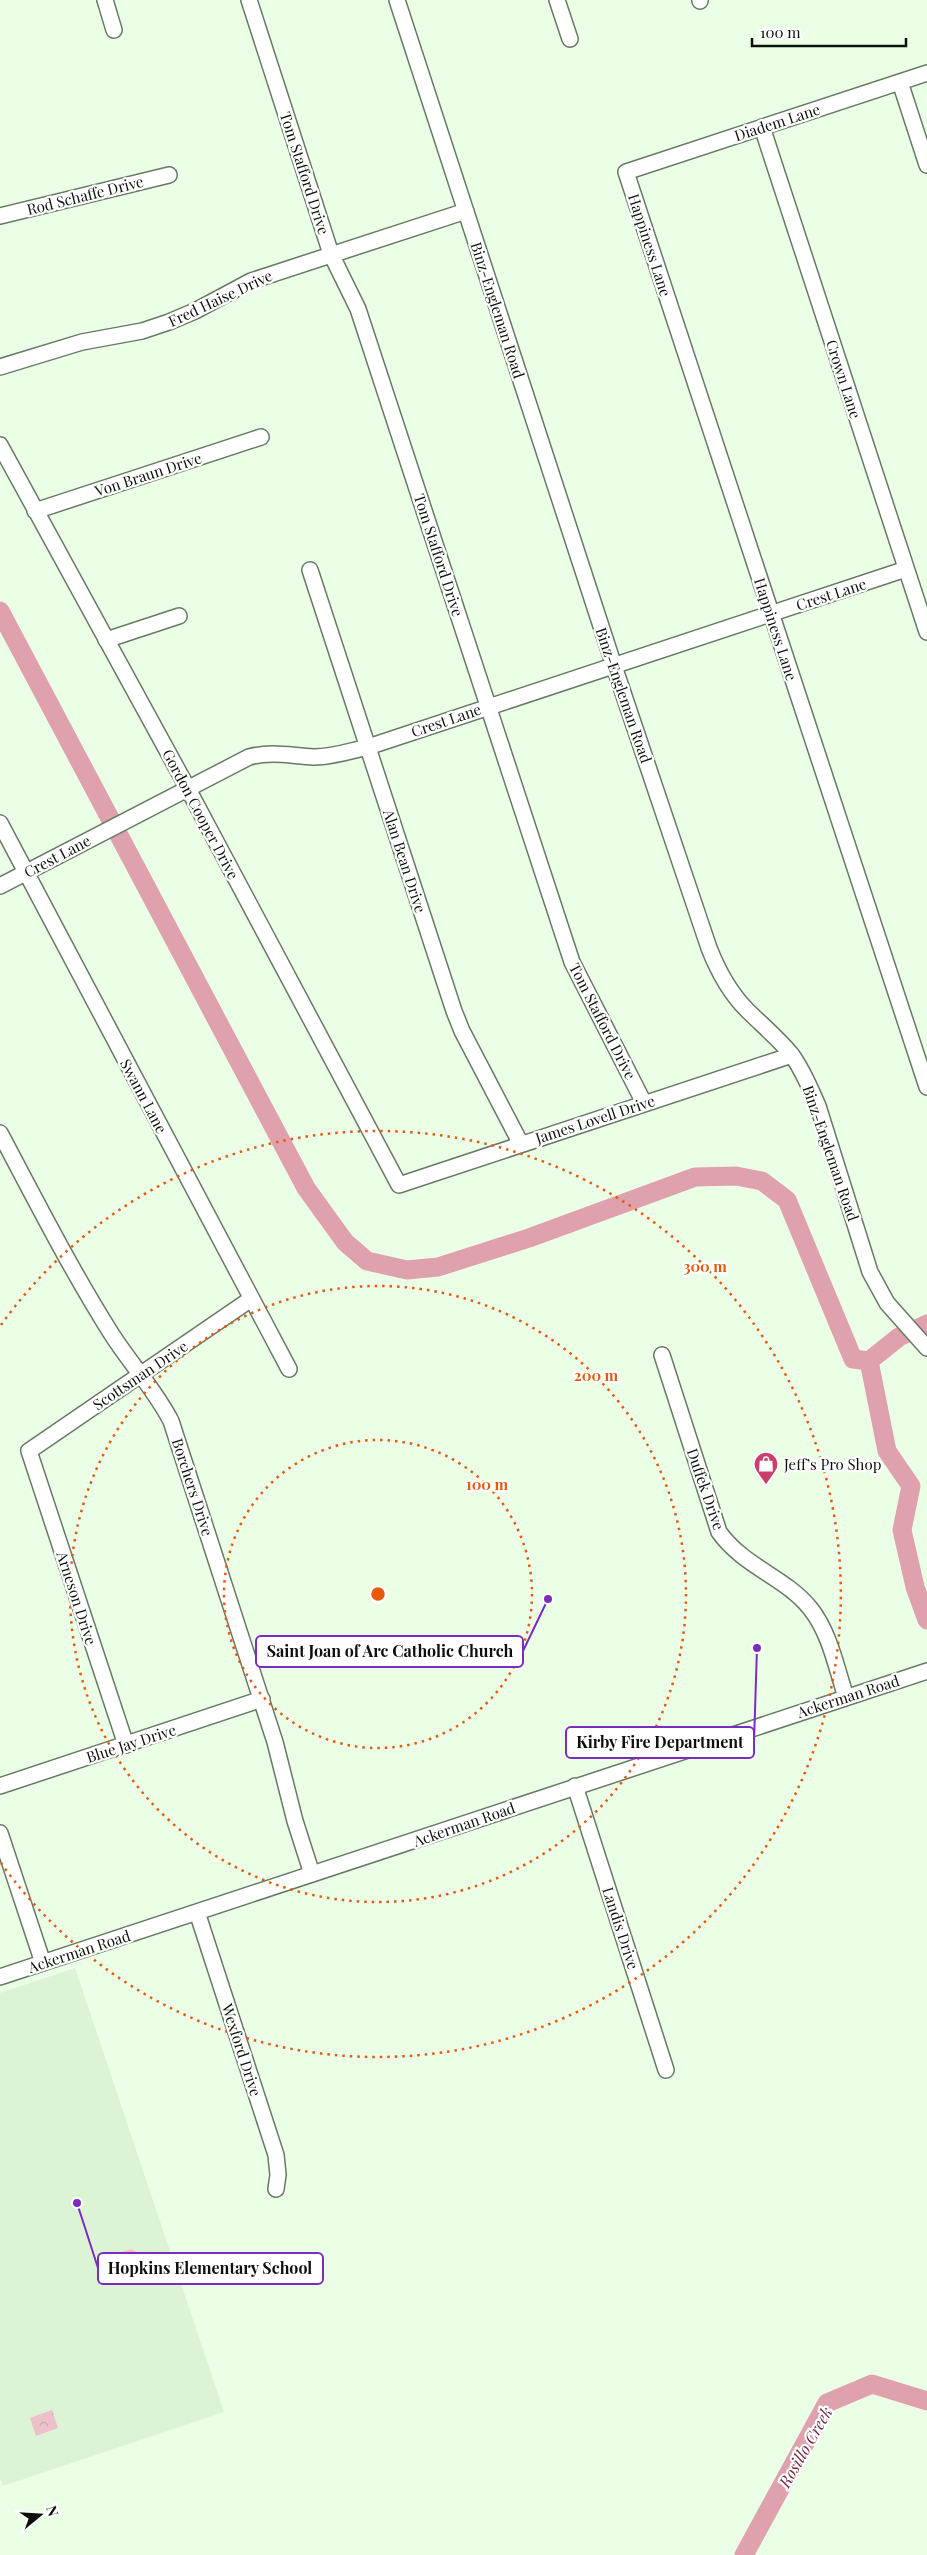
<svg xmlns="http://www.w3.org/2000/svg" width="927" height="2555" font-family="'Playfair Display',serif">
  <style>
    .built { fill: #dcf3d6 }
    .park { fill: url(#park-crowns) }
    .lines { fill: none; stroke-linecap: round; stroke-linejoin: round }
    .river { stroke: #dfa1ad; stroke-width: 19 }
    .minor-casing { stroke: #687965; stroke-width: 18 }
    .minor { stroke: #fff; stroke-width: 15 }
    .ring { fill: none; stroke: #e8590c; stroke-width: 2.5; stroke-dasharray: 2.5 5 }
    .labels { text-anchor: middle; dominant-baseline: central; stroke-width: 4.5; stroke-linejoin: round; paint-order: stroke }
    .street-label { font-size: 15px; fill: #0a1109; stroke: #fff }
    .poi-label { font-size: 15px; fill: #0a1109; stroke: #fff; text-anchor: start }
    .water-label { font-size: 16px; font-style: italic; fill: #73293f; stroke: #fff }
    .centre { fill: #e8590c; stroke: #fff; stroke-width: 2.5 }
    .ring-label { font-size: 15px; text-anchor: middle; font-weight: bold; fill: #e8590c; stroke: #fff; stroke-width: 4.5; stroke-linejoin: round; paint-order: stroke }
    .leader { fill: none; stroke: #7b2cbf; stroke-width: 2 }
    .callout-dot { fill: #7b2cbf; stroke: #fff; stroke-width: 2 }
    .callout { fill: #fff; stroke: #7b2cbf; stroke-width: 2 }
    .callout-label { font-size: 16px; text-anchor: middle; font-weight: bold; fill: #0a1109 }
  </style>
  <defs>
    <pattern id="park-crowns" width="20" height="18" patternUnits="userSpaceOnUse" patternTransform="scale(1.25)"><rect width="20" height="18" fill="#edc1c9"/><path d="M2 6a3 3 0 1 1 6 0M12 15a3 3 0 1 1 6 0" fill="none" stroke="#caa5ab"/></pattern>
  </defs>
  <rect width="100%" height="100%" fill="#ebffe7"/>
  <!-- built -->
  <path class="built" d="M75,1968L224,2412L3,2486L0,2478V1993Z"/>
  <!-- park -->
  <path class="park" d="M131,2249L137,2252L145,2278L132,2282L122,2252Z
    M52,2410L58,2428L36,2436L30,2418Z"/>
  <g class="lines">
    <!-- river -->
    <path class="river" d="M0,611L306,1188L345,1242L367,1261L407,1270L438,1267L529,1238L695,1177L736,1176L762,1181L787,1200L853,1359L869,1361
      M927,1324L899,1337L869,1361L887,1451L911,1486L902,1530L915,1587L927,1620
      M744,2555L827,2403L872,2384L927,2401"/>
    <defs>
      <path id="minor" d="M105,0L114,30
        M249,0L331,254L358,309L572,962L644,1103
        M397,0L614,666L709,948C718,971 730,993 747,1010C762,1025 778,1038 791,1054C803,1070 810,1088 818,1106L870,1272L887,1303L927,1348
        M557,0L570,39
        M700,0V1
        M927,73L626,172L927,1087
        M900,82L927,165
        M762,127L927,632
        M0,216L169,175
        M0,367L82,342L142,331L169,322L195,311L251,281L466,211
        M0,445L187,787L399,1185L792,1055
        M35,511L261,437
        M310,570L454,1011L462,1031L521,1144
        M106,640L179,616
        M0,823L289,1369
        M0,886L249,757C272,751 291,756 314,757C333,757 350,751 368,747L906,569
        M0,1133C35,1199 69,1266 109,1330C128,1361 154,1388 171,1421L275,1742L295,1821L312,1874
        M662,1355L719,1532C744,1567 785,1577 810,1608C830,1633 836,1667 846,1697
        M126,1745L29,1451L251,1299
        M0,1786L262,1699
        M575,1786L666,2070
        M0,1833L43,1963
        M197,1912L276,2155L278,2175L276,2189
        M0,1977L927,1671"/>
    </defs>
    <!-- minor casing -->
    <use href="#minor" class="minor-casing"/>
    <!-- minor -->
    <use href="#minor" class="minor"/>
  </g>
  <!-- distance rings -->
  <g class="ring">
    <circle cx="378" cy="1594" r="154"/>
    <circle cx="378" cy="1594" r="308"/>
    <path d="M1 1325A463 463 0 1 1 1 1863"/>
  </g>
  <!-- icons -->
  <defs>
    <symbol id="shop-pin" viewBox="-11 -11 22 30"><path d="M0 17L-7.5 6A9.5 9.5 0 1 1 7.5 6Z" fill="#cb3e6b" stroke="#fff"/><path d="M-5-2.5h2.3a2.7 3.5 0 0 1 5.4 0H5L5.5 6h-11ZM-1.5-2.5h3a1.5 2.3 0 0 0-3 0Z" fill="#fff"/></symbol>
  </defs>
  <g fill-rule="evenodd">
    <use href="#shop-pin" x="752" y="1450" width="28" height="38"/>
  </g>
  <g class="labels">
    <!-- street labels -->
    <g class="street-label">
      <text transform="translate(777 122) rotate(-18)">Diadem Lane</text>
      <text transform="translate(305 173) rotate(72)">Tom Stafford Drive</text>
      <text transform="translate(85 195) rotate(-14)">Rod Schaffe Drive</text>
      <text transform="translate(650 245) rotate(72)">Happiness Lane</text>
      <text transform="translate(220 298) rotate(-25)">Fred Haise Drive</text>
      <text transform="translate(498 310) rotate(72)">Binz-Engleman Road</text>
      <text transform="translate(844 379) rotate(72)">Crown Lane</text>
      <text transform="translate(148 474) rotate(-18)">Von Braun Drive</text>
      <text transform="translate(439 555) rotate(72)">Tom Stafford Drive</text>
      <text transform="translate(831 594) rotate(-18)">Crest Lane</text>
      <text transform="translate(776 629) rotate(72)">Happiness Lane</text>
      <text transform="translate(624 695) rotate(71)">Binz-Engleman Road</text>
      <text transform="translate(446 720) rotate(-19)">Crest Lane</text>
      <text transform="translate(201 814) rotate(62)">Gordon Cooper Drive</text>
      <text transform="translate(57 856) rotate(-28)">Crest Lane</text>
      <text transform="translate(405 861) rotate(72)">Alan Bean Drive</text>
      <text transform="translate(603 1021) rotate(63)">Tom Stafford Drive</text>
      <text transform="translate(144 1096) rotate(62)">Swann Lane</text>
      <text transform="translate(595 1119) rotate(-18)">James Lovell Drive</text>
      <text transform="translate(831 1153) rotate(71)">Binz-Engleman Road</text>
      <text transform="translate(140 1375) rotate(-34)">Scottsman Drive</text>
      <text transform="translate(193 1487) rotate(72)">Borchers Drive</text>
      <text transform="translate(706 1489) rotate(71)">Duffek Drive</text>
      <text transform="translate(77 1598) rotate(72)">Arneson Drive</text>
      <text transform="translate(848 1696) rotate(-18)">Ackerman Road</text>
      <text transform="translate(131 1743) rotate(-18)">Blue Jay Drive</text>
      <text transform="translate(464 1824) rotate(-19)">Ackerman Road</text>
      <text transform="translate(621 1928) rotate(72)">Landis Drive</text>
      <text transform="translate(79 1951) rotate(-18)">Ackerman Road</text>
      <text transform="translate(242 2050) rotate(72)">Wexford Drive</text>
    </g>
    <!-- poi labels -->
    <g class="poi-label">
      <text x="784" y="1464">Jeff’s Pro Shop</text>
    </g>
    <!-- water labels -->
    <g class="water-label">
      <text transform="translate(805 2447) rotate(-60)">Rosillo Creek</text>
    </g>
  </g>
  <circle cx="378" cy="1594" r="8" class="centre"/>
  <g class="ring-label">
    <text x="705" y="1272">300 m</text>
    <text x="596" y="1381">200 m</text>
    <text x="487" y="1490">100 m</text>
  </g>
  <!-- callouts -->
  <path class="leader" d="M548 1599L523 1651M757 1648L754 1742M77 2203L98 2268"/>
  <g class="callout-dot">
    <circle cx="548" cy="1599" r="5"/>
    <circle cx="757" cy="1648" r="5"/>
    <circle cx="77" cy="2203" r="5"/>
  </g>
  <g class="callout">
    <rect x="256" y="1636" width="267" height="31" rx="5"/>
    <rect x="566" y="1727" width="188" height="31" rx="5"/>
    <rect x="98" y="2253" width="225" height="31" rx="5"/>
  </g>
  <g class="callout-label">
    <text x="390" y="1657">Saint Joan of Arc Catholic Church</text>
    <text x="660" y="1748">Kirby Fire Department</text>
    <text x="210" y="2274">Hopkins Elementary School</text>
  </g>
  <!-- north arrow -->
  <g transform="translate(40 2515) rotate(72)" stroke="#ffffff" stroke-width="4" paint-order="stroke">
  <path d="M0-4L9 19L0 12L-9 19Z" fill="#0a1109"/>
  <text y="-8" font-size="14" font-weight="bold" text-anchor="middle" fill="#0a1109">N</text>
  </g>
  <!-- scale -->
  <path d="M752 38v8h154v-8" fill="none" stroke="#0a1109" stroke-width="2.5"/>
  <text x="760" y="38" font-size="15" fill="#0a1109" stroke="#ffffff" stroke-width="4" paint-order="stroke">100 m</text>
</svg>
